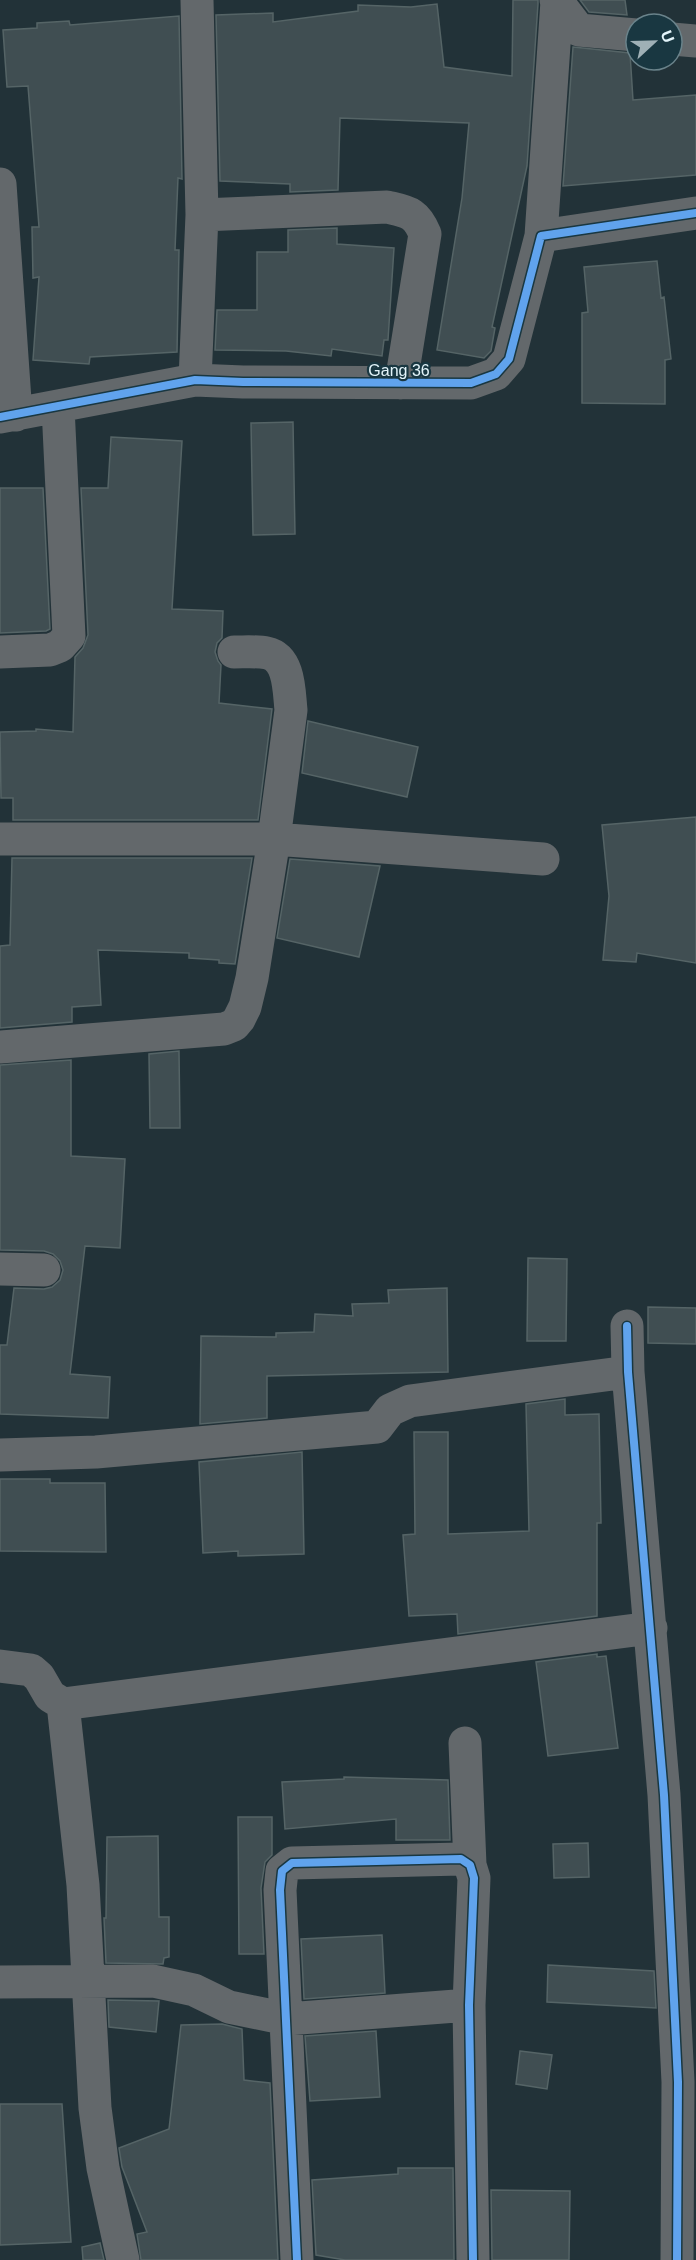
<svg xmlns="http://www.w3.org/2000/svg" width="696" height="2260" font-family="Helvetica,sans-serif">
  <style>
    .building { fill: #404e52; stroke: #556466; stroke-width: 1.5 }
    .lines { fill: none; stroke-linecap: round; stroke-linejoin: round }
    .minor { stroke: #63686b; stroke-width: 33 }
    .cycleway-casing { stroke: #193741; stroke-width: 11 }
    .cycleway { stroke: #60a3ed; stroke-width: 8 }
    .labels { text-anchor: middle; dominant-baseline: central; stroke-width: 4.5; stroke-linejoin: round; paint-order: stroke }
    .street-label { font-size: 16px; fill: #e3f4fa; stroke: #193741 }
  </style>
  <rect width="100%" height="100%" fill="#223238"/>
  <!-- building -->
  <path class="building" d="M513,0H538V4L527,166L492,327L495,328L491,351L484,358L437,350L462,198L469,123L340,118L338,190L290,192V184L220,181L216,15L273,13V22L358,11V5L411,7L437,4L444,67L512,76Z
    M580,0H625L627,15L589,12Z
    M179,16L182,179L178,178L175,250H179L177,352L90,357L89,364L33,360L39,277L33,278L32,227H39L28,86L7,87L3,30L37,28V23L69,21L70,25Z
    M573,47L630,53L633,100L696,95V175L563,186Z
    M337,228V244L394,248L388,340H384L382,356L332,349L331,356L286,351L215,350L217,310H257V252H288V230Z
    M657,261L661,298L664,297L671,359L665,360V404L582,403V313L588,312L584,267Z
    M293,422L295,534L253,535L251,423Z
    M111,437L182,441L172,609L223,611L222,638L217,643L215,652L218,661L221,665L219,703L272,709L258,820H13V798H1L0,732L36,731V729L73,732L75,657L83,648L88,635L81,488H108Z
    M0,488H43L50,629L46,631L0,633Z
    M308,721L418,747L407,797L302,773Z
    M696,817V963L637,953L636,962L603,960L609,896L602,825Z
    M12,858H252L235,964L219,963V960L189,958V953L98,950L101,1005L72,1007V1022L0,1028V946L10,945Z
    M290,859L380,866L359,957L277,938Z
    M179,1051L180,1128H150L149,1054Z
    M71,1060V1156L125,1159L120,1248L85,1246L70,1374L110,1377L108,1418L0,1414V1345H7L14,1288L44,1289L52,1287L60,1280L63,1270L60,1261L53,1254L44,1251L0,1250V1065Z
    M528,1258L567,1259L566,1341H527Z
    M447,1288L448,1372L267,1376V1418L200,1424L201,1336L276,1337V1333L314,1332L315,1314L353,1316L352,1304L389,1303L388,1290Z
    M648,1307L696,1308V1344L648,1343Z
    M565,1399V1415L599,1414L601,1523H597V1616L458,1634L457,1614L409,1616L403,1535L415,1534L414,1432H448V1534L529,1531L526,1404Z
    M302,1452L304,1554L238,1556V1551L203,1553L199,1462Z
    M0,1479H50V1483H105L106,1552L0,1551Z
    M597,1654V1657L606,1656L618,1748L548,1756L536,1662Z
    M344,1777L448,1780L450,1840H396V1819L285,1829L282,1782L344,1779Z
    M238,1817H272V1855L265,1862L261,1888L264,1954H239Z
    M158,1836L159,1917H169V1957L164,1958L163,1964L106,1963L104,1918H106L107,1837Z
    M588,1843L589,1877L554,1878L553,1844Z
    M382,1935L385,1993L304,1999L301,1939Z
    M548,1965L654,1971L656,2008L547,2002Z
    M108,2000L159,2001L156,2032L109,2027Z
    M222,2024L242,2029L244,2080L270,2083L278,2260H141L137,2234L147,2232L122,2167L119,2148L169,2129L181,2025Z
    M376,2031L380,2097L310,2101L305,2036Z
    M520,2051L552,2055L547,2089L516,2084Z
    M0,2104H62L71,2242L0,2245Z
    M398,2168H453L454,2260H345L316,2255L312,2180L398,2174Z
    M491,2190L570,2191L569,2260H492Z
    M100,2243L104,2260H83L82,2247Z"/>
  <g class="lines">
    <!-- minor -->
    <path class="minor" d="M556,0L579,30L636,35
      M672,39L696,41
      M0,184L16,415
      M202,215L387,207C408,212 416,212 425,234L401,383
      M541,236L557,1
      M195,380L202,215L197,0
      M0,417L195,380L243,382L471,383L496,374L509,359L541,236L696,213
      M0,652L50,650L60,646L69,636L58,407
      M0,839H274L543,859
      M0,1047L224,1029L234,1025L239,1019L245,1007L252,978L274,839L291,710C289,692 290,658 267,653C257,651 245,652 234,652
      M0,1269L44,1270
      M627,1326L628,1372L664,1795L678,2082L677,2260
      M0,1455L96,1452L377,1427L390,1410L410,1401L628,1372
      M0,1666L31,1670L39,1677L50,1696L63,1704L651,1628
      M63,1704L83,1885L95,2108L103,2168L123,2260
      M465,1743L470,1865
      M0,1982L153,1981L194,1990L229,2007L287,2019L469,2005
      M297,2260L280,1890L282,1871L292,1863L461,1859L470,1865L474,1878L469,2005L473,2260"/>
    <defs>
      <path id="cycleway" d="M0,417L195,380L243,382L471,383L496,374L509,359L541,236L696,213
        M627,1326L628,1372L664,1795L678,2082L677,2260
        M297,2260L280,1890L282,1871L292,1863L461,1859L470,1865L474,1878L469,2005L473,2260"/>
    </defs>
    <!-- cycleway casing -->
    <use href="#cycleway" class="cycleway-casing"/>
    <!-- cycleway -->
    <use href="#cycleway" class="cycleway"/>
  </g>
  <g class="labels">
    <!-- street labels -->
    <g class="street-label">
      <text x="399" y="370">Gang 36</text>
    </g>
  </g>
  <!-- north arrow -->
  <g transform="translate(654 42) rotate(68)"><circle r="28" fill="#193741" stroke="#6a838b" stroke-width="1.5"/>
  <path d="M0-4.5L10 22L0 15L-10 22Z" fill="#9fb0b6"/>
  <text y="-9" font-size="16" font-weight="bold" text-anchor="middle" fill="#e3f4fa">U</text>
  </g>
</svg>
